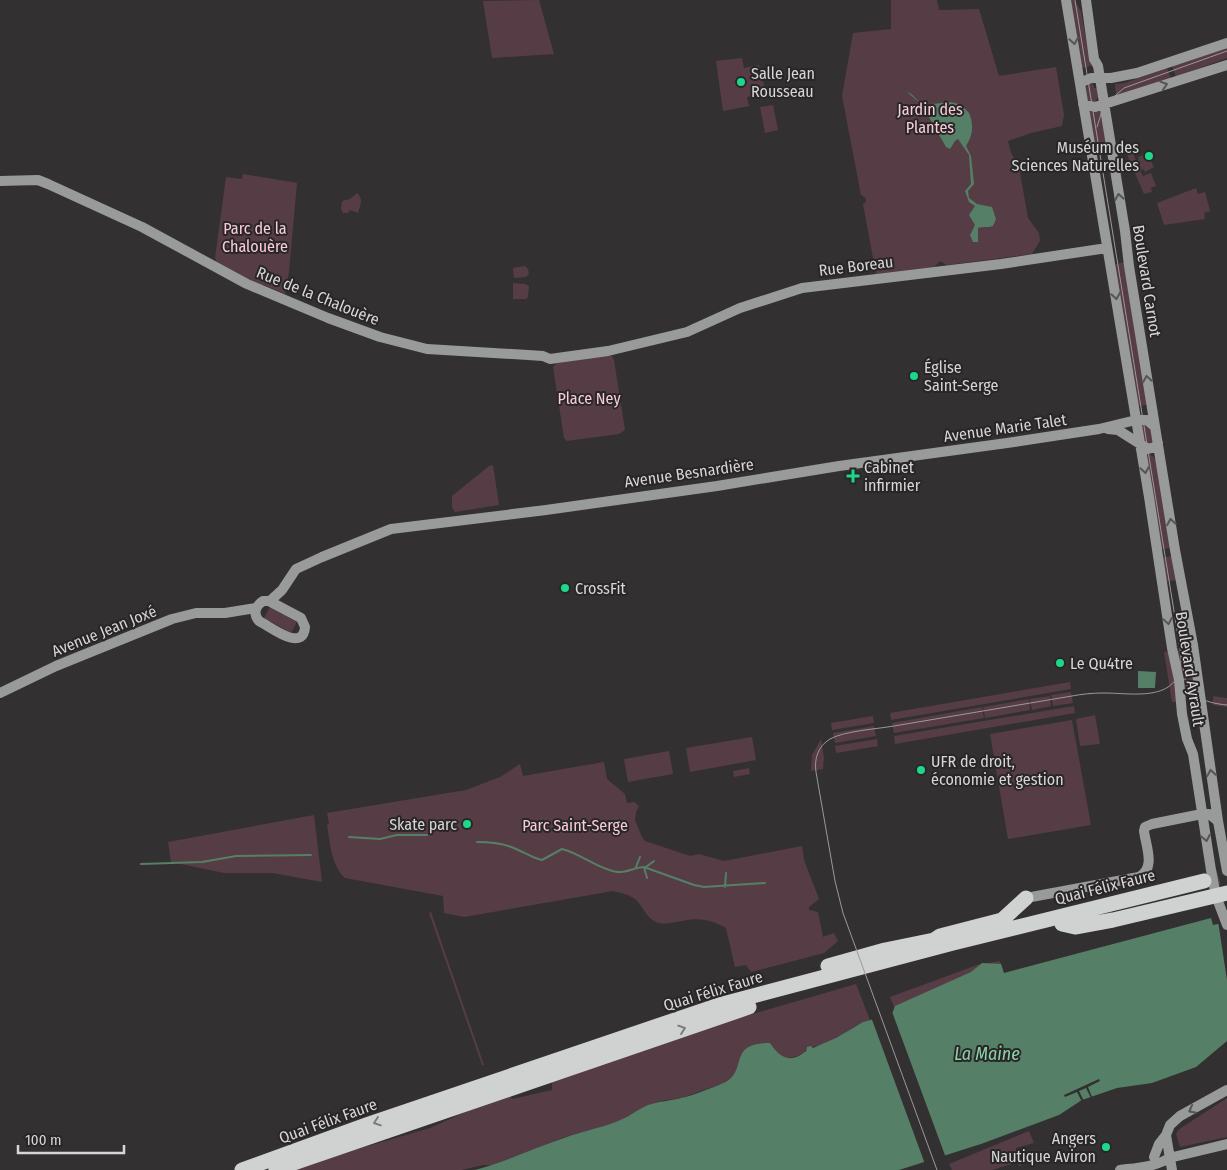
<svg xmlns="http://www.w3.org/2000/svg" width="1227" height="1170" font-family="'Fira Sans Condensed',sans-serif">
  <style>
    .green { fill: #563d45 }
    .water { fill: #557f66 }
    .pier { fill: #333031 }
    .lines { fill: none; stroke-linecap: round; stroke-linejoin: round }
    .stream { stroke: #557f66; stroke-width: 2 }
    .highway-tunnel { stroke: #4c494a; stroke-width: 15; stroke-dasharray: 15 8; stroke-linecap: butt }
    .secondary { stroke: #989b99; stroke-width: 10 }
    .highway { stroke: #cfd2d0; stroke-width: 15 }
    .tram { stroke: #9c999a; stroke-width: 1 }
    .oneway { stroke: #555 }
    .oneway2 { stroke: #7c7c7c }
    .poi-dot { fill: #1bd988; stroke: #292627; stroke-width: 2 }
    .labels { text-anchor: middle; dominant-baseline: central; stroke-width: 4; stroke-linejoin: round; paint-order: stroke }
    .poi-label { font-size: 16px; fill: #d8d5d6; stroke: #292627; text-anchor: start }
    .park-label { font-size: 16px; fill: #facbd9; stroke: #292627 }
    .street-label { font-size: 16px; fill: #d8d5d6; stroke: #292627 }
    .water-label { font-size: 18px; font-style: italic; fill: #8dd3a9; stroke: #292627 }
  </style>
  <rect width="100%" height="100%" fill="#333031"/>
  <!-- green -->
  <path class="green" d="M539,0L554,54L492,58L483,1Z
    M891,0H937L939,10L979,9L999,76L1056,67L1064,115L1062,126L1031,133L1008,141C1011,154 1013,161 1025,166L1027,170L1020,173L1028,218L1039,233L1040,241L1032,254L947,265L940,261L934,267L876,274L863,204L866,202L865,197L861,195L842,96L853,33L891,29Z
    M1071,0H1074L1081,11L1091,66L1082,68Z
    M1227,47V58L1176,77L1172,66Z
    M742,58L744,68L759,65L766,93L747,97L749,106L723,111L716,61Z
    M1167,68L1171,79L1116,96L1115,84L1125,83Z
    M1092,83L1093,84L1094,88H1097L1098,97L1095,102L1089,101L1087,99L1086,87Z
    M773,105L778,130L765,133L760,107Z
    M1098,110H1101L1107,151L1095,152L1087,112Z
    M1131,148L1136,161L1139,159L1138,157L1147,153L1154,167L1145,172L1143,169L1140,171L1143,176L1151,173L1156,186L1151,188L1152,192L1144,194L1126,152V150Z
    M243,174L297,183L289,272L285,294L264,285H259L217,262L215,258L226,177L242,179Z
    M1196,188L1198,194L1205,192L1210,211L1204,213L1205,219L1164,225L1157,203Z
    M357,193C364,199 360,206 358,213L350,210L348,213H343L341,209L342,201L350,199Z
    M1123,262L1124,263L1147,405L1139,406L1137,405L1114,265Z
    M525,266L528,269L529,274L526,277L514,278L513,268Z
    M513,283L525,284L529,286L528,297L526,299H513Z
    M608,355L612,356L614,360L625,430L619,434L567,441L564,438L553,367L557,363Z
    M1142,423C1151,427 1151,430 1153,440L1151,444H1147L1143,441Z
    M1147,453L1154,457L1155,460L1157,459L1171,548L1161,549Z
    M493,465L499,505L455,512L452,508V496L489,466Z
    M1172,556L1177,580L1165,582L1162,558Z
    M270,607L297,622L291,633L264,618Z
    M1186,648L1189,649L1194,686L1185,691L1177,651Z
    M1170,651L1179,702H1172L1164,652Z
    M1070,682L1071,689L891,720L890,713Z
    M1071,692L1073,703L1053,706L1051,695Z
    M1050,696L1051,706L1032,710L1030,699Z
    M1213,696L1227,698V707L1213,705Z
    M1029,699L1030,710L985,718L983,707Z
    M1074,706L1075,713L895,744L894,736Z
    M982,707L984,718L894,733L892,723Z
    M1095,715L1100,744L1080,746L1076,719Z
    M873,716L874,723L832,730L831,723Z
    M1072,720L1091,825L1008,839L990,734Z
    M874,726L876,736L835,743L833,733Z
    M752,737L756,760L690,772L686,748Z
    M821,739L824,758L823,769L811,771L812,755Z
    M877,739L878,746L836,753L835,746Z
    M669,751L673,774L628,782L624,759Z
    M604,762L607,779L625,794L627,803L634,802L639,806L636,812L635,820L642,837L645,841L690,856L699,854L724,861L802,846L804,860L819,899L809,907V910L818,912L823,937L834,933L838,941L824,953L751,972L746,965L735,967L726,928C712,920 698,917 682,921C674,922 667,925 659,923C646,919 644,907 635,899C628,894 621,893 613,891L464,917L444,913L443,896L345,878C331,865 330,843 327,825L329,824L327,813L466,790L500,777L520,764L523,776Z
    M749,768L750,774L734,777L733,771Z
    M314,815L322,882L272,873H224L171,862L168,842Z
    M431,912L484,1065H482L429,913Z
    M1000,961L1003,970L901,1024L890,997L977,965Z
    M856,984L870,1020C848,1026 831,1048 807,1047L804,1053C785,1062 781,1058 770,1043L741,1054L736,1072L731,1079L724,1083L681,1098L661,1101L646,1106L618,1122L565,1137L493,1165H483L461,1170H295L330,1157L430,1128L507,1093L512,1099L552,1090V1079L691,1032Z
    M1227,1098V1137L1180,1147L1176,1134L1178,1130Z
    M1029,1131L1034,1143L1016,1148L1021,1166H1019L1018,1162L992,1170H952L949,1164Z"/>
  <!-- water -->
  <path class="water" d="M907,92C914,94 916,101 922,103C940,108 952,93 969,113C974,125 973,135 966,146L971,156L974,184L968,191L969,198L977,204L992,207L996,219L993,226C987,228 983,226 978,228V242H973L970,235L975,225L969,215L975,206L969,202L965,191L971,184L969,155L958,139L955,141L950,149L946,147L929,117L933,111L927,107L928,106L921,104Z
    M1138,671L1156,672L1155,688H1138Z
    M1211,918L1213,925L1227,922V1041L1196,1067L1152,1083L1117,1088L1082,1100L1059,1115L981,1144L899,1170H475C505,1162 534,1148 564,1138C582,1131 601,1128 618,1121C629,1117 638,1109 648,1105C659,1101 670,1101 681,1098C695,1095 708,1089 721,1084C751,1073 724,1043 770,1043C780,1058 790,1064 806,1051L807,1047L811,1046L813,1048L836,1038L863,1022L892,1014L895,1006L971,972L982,963L1001,964L1004,973Z"/>
  <!-- pier -->
  <path class="pier" d="M1227,920V980L1218,921Z
    M891,1009L946,1158L925,1164L871,1017L890,1012Z
    M1099,1079L1100,1081L1088,1087L1092,1097L1091,1098L1086,1088L1079,1091L1084,1101L1082,1102L1077,1092L1065,1097L1064,1095Z"/>
  <g class="lines">
    <!-- stream -->
    <path class="stream" d="M349,837L380,839L397,835H427
      M477,842C491,842 504,843 516,849C526,853 532,858 542,860L562,849C582,854 597,869 617,872C627,873 635,867 644,867L694,885L704,887L765,883
      M141,864L202,862L236,856L311,855
      M636,867L640,857
      M644,867L647,878
      M646,867L654,861
      M725,887L726,873"/>
    <!-- highway-tunnel -->
    <path class="highway-tunnel" d="M1204,881L1227,875"/>
    <!-- secondary -->
    <path class="secondary" d="M1066,0L1149,497L1172,648L1179,680L1182,714L1187,739L1193,754L1211,870L1216,896L1227,925
      M1086,0L1094,59L1098,66L1125,231L1129,266L1175,550L1193,645L1218,821L1227,871
      M1080,83L1091,78H1111L1137,73L1227,43
      M1083,104L1095,107L1227,65
      M0,181L38,180L48,184L142,227L247,284L328,318L380,337L427,349L528,355L543,356L550,359L608,351L687,332L740,308L802,288L1001,264L1107,248
      M1108,429L1118,430L1148,449L1155,447L1158,443
      M263,601H269L301,618L305,627C303,653 271,627 259,621C253,614 255,606 263,601Z
      M270,601L282,590L296,569L322,557L391,529L546,510L717,486L839,466L1007,443L1099,429L1136,420H1147L1155,427
      M0,693L56,666L172,619L196,613H225L256,608
      M1026,898L1139,877C1156,868 1146,847 1144,831L1145,827L1152,824L1202,814H1209L1218,821
      M1154,1157L1159,1144L1166,1135
      M1120,1170C1135,1168 1156,1167 1169,1158L1227,1144
      M1172,1170L1166,1135L1170,1125L1180,1116L1227,1090"/>
    <!-- highway -->
    <path class="highway" d="M1062,924L1075,927L1113,920L1227,893
      M828,966L885,950L934,940L940,936L1002,920L1026,898
      M276,1169L749,1007
      M242,1170L366,1125L719,1005L953,943L1204,881"/>
    <!-- tram -->
    <path class="tram" d="M1075,0L1185,679C1192,699 1208,703 1227,705
      M1097,127L1101,114L1107,103L1124,88L1227,51
      M937,1170L843,913L835,881L816,772C814,759 818,746 830,739C844,731 877,729 894,726C953,716 1013,706 1072,696C1082,694 1093,693 1103,693C1135,693 1183,704 1181,655"/>
  </g>
  <!-- one-way arrows -->
  <defs><path id="oneway-chevron" d="M-2-3.5L2.5 0L-2 3.5" fill="none" stroke-width="1.6" stroke-linecap="round" stroke-linejoin="round" transform="scale(1.25)"/></defs>
  <g class="oneway">
    <use href="#oneway-chevron" transform="translate(1074 41) rotate(81)"/>
    <use href="#oneway-chevron" transform="translate(1164 85) rotate(-18)"/>
    <use href="#oneway-chevron" transform="translate(1119 197) rotate(-100)"/>
    <use href="#oneway-chevron" transform="translate(1116 296) rotate(81)"/>
    <use href="#oneway-chevron" transform="translate(1147 379) rotate(-99)"/>
    <use href="#oneway-chevron" transform="translate(1145 470) rotate(81)"/>
    <use href="#oneway-chevron" transform="translate(1171 522) rotate(-99)"/>
    <use href="#oneway-chevron" transform="translate(1168 621) rotate(81)"/>
    <use href="#oneway-chevron" transform="translate(1211 773) rotate(-99)"/>
    <use href="#oneway-chevron" transform="translate(1206 838) rotate(79)"/>
    <use href="#oneway-chevron" transform="translate(1192 1110) rotate(152)"/>
  </g>
  <g class="oneway2">
    <use href="#oneway-chevron" transform="translate(682 1029) rotate(-19)"/>
    <use href="#oneway-chevron" transform="translate(377 1122) rotate(161)"/>
  </g>
  <!-- markers -->
  <g class="poi-dot">
    <circle cx="741" cy="82" r="5"/>
    <circle cx="1149" cy="156" r="5"/>
    <circle cx="914" cy="376" r="5"/>
    <path d="M850.5 468.5h5v5h5v5h-5v5h-5v-5h-5v-5h5z"/>
    <circle cx="565" cy="588" r="5"/>
    <circle cx="1060" cy="663" r="5"/>
    <circle cx="921" cy="770" r="5"/>
    <circle cx="467" cy="824" r="5"/>
    <circle cx="1106" cy="1147" r="5"/>
  </g>
  <g class="labels">
    <!-- poi labels -->
    <g class="poi-label">
      <text x="751" y="73">Salle Jean<tspan x="751" dy="18">Rousseau</tspan></text>
      <text x="1139" y="147" text-anchor="end">Muséum des<tspan x="1139" dy="18">Sciences Naturelles</tspan></text>
      <text x="924" y="367">Église<tspan x="924" dy="18">Saint-Serge</tspan></text>
      <text x="864" y="467">Cabinet<tspan x="864" dy="18">infirmier</tspan></text>
      <text x="575" y="588">CrossFit</text>
      <text x="1070" y="663">Le Qu4tre</text>
      <text x="931" y="761">UFR de droit,<tspan x="931" dy="18">économie et gestion</tspan></text>
      <text x="457" y="824" text-anchor="end">Skate parc</text>
      <text x="1096" y="1138" text-anchor="end">Angers<tspan x="1096" dy="18">Nautique Aviron</tspan></text>
    </g>
    <!-- park labels -->
    <g class="park-label">
      <text x="930" y="109">Jardin des<tspan x="930" dy="18">Plantes</tspan></text>
      <text x="255" y="228">Parc de la<tspan x="255" dy="18">Chalouère</tspan></text>
      <text x="589" y="398">Place Ney</text>
      <text x="575" y="825">Parc Saint-Serge</text>
    </g>
    <!-- street labels -->
    <g class="street-label">
      <text transform="translate(856 266) rotate(-7)">Rue Boreau</text>
      <text transform="translate(1147 281) rotate(81)">Boulevard Carnot</text>
      <text transform="translate(318 296) rotate(22)">Rue de la Chalouère</text>
      <text transform="translate(1005 428) rotate(-8)">Avenue Marie Talet</text>
      <text transform="translate(689 473) rotate(-8)">Avenue Besnardière</text>
      <text transform="translate(104 631) rotate(-22)">Avenue Jean Joxé</text>
      <text transform="translate(1190 669) rotate(81)">Boulevard Ayrault</text>
      <text transform="translate(1105 887) rotate(-14)">Quai Félix Faure</text>
      <text transform="translate(713 991) rotate(-17)">Quai Félix Faure</text>
      <text transform="translate(328 1121) rotate(-20)">Quai Félix Faure</text>
    </g>
    <!-- water labels -->
    <g class="water-label">
      <text x="987" y="1054">La Maine</text>
    </g>
  </g>
  <!-- scale -->
  <path d="M18 1145v8h106v-8" fill="none" stroke="#d8d5d6" stroke-width="2.5"/>
  <text x="25" y="1145" font-size="15" fill="#d8d5d6" stroke="#292627" stroke-width="4" paint-order="stroke">100 m</text>
</svg>
